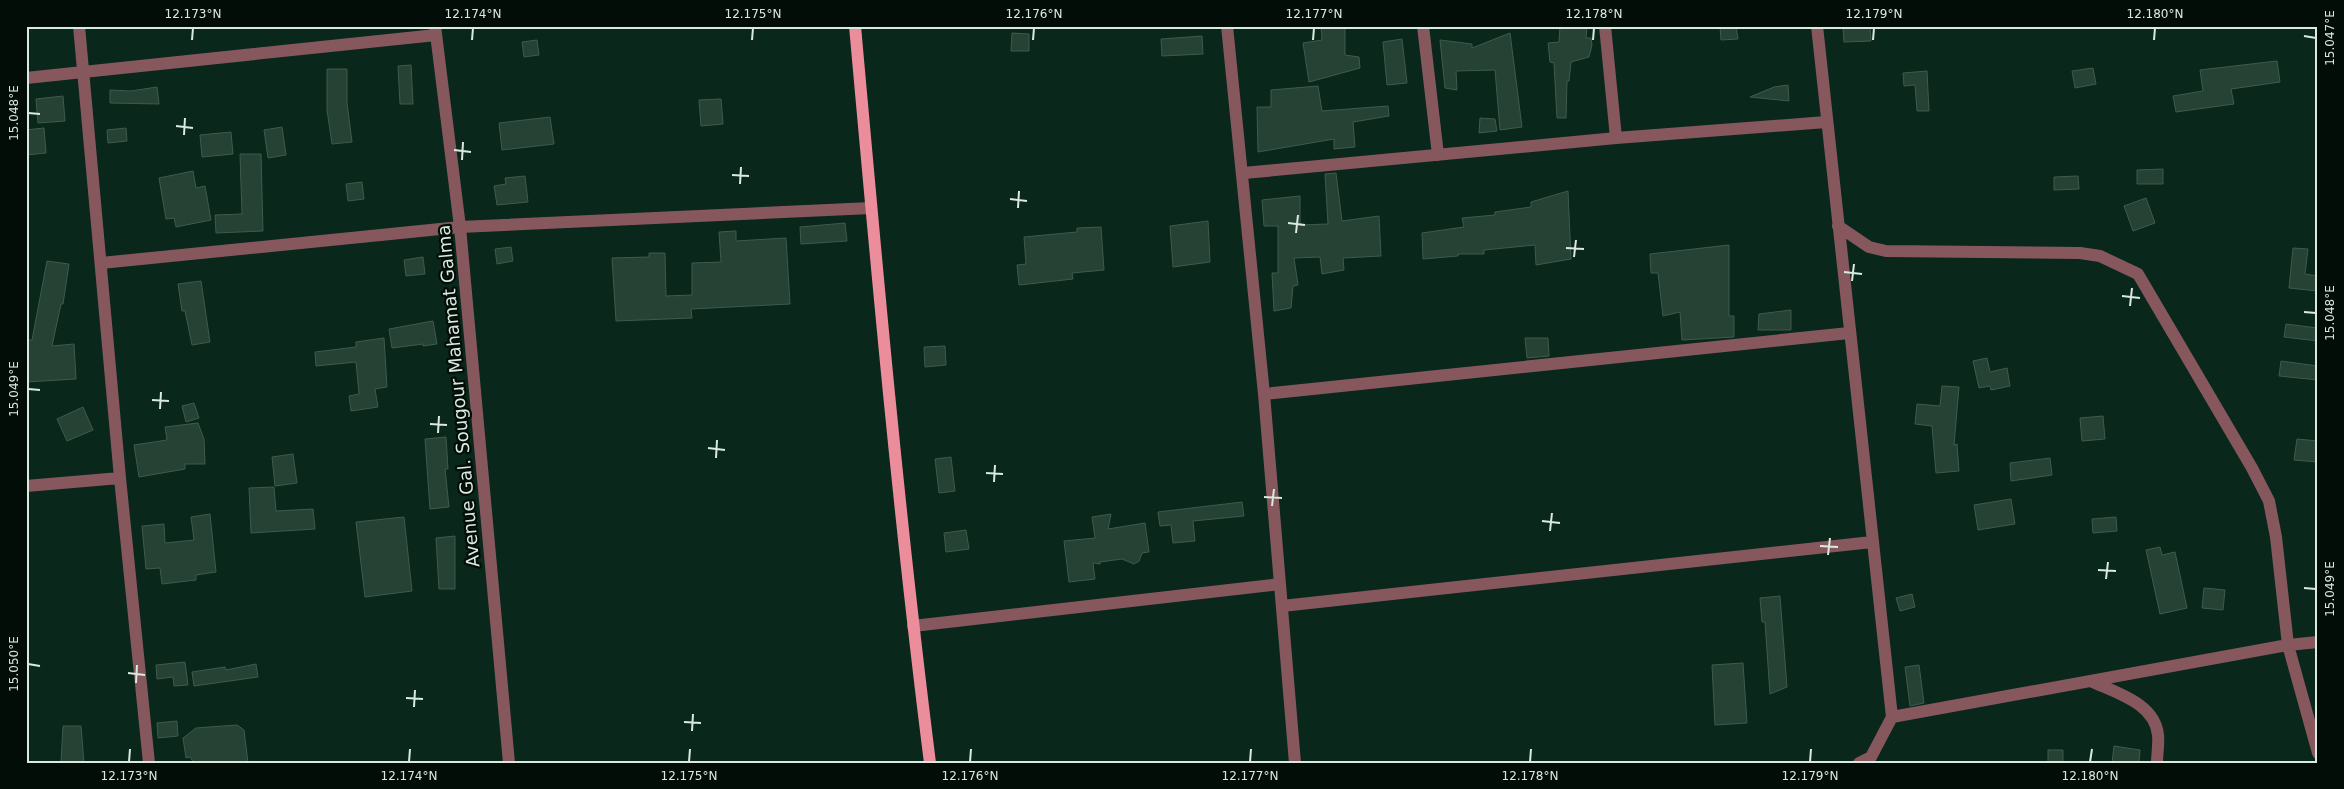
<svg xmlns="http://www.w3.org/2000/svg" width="2344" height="789" font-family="'DejaVu Sans',sans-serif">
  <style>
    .building { fill: #254234; stroke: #3e5b4c }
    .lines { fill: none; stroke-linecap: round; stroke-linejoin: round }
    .minor { stroke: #86585e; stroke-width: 12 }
    .major { stroke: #ec8d9c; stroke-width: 12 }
    .ticks { fill: none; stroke: #daeae1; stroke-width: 2 }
    .labels { text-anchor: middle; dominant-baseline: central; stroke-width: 4.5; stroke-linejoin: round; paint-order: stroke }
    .street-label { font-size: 18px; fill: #daeae1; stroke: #030d08 }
    .neatline { fill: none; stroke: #daeae1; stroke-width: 2 }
    .ticks-label { font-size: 12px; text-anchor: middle; fill: #daeae1 }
  </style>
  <rect width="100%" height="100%" fill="#0a271b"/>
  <!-- building -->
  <path class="building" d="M1321,26H1345V55L1359,57L1360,68L1309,82L1303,43L1322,40Z
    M1560,26H1587L1586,38H1591L1592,45L1589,57L1571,62L1569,81H1567L1566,118H1557L1554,63L1550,62L1548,43L1559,42Z
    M1720,26H1736L1738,39L1721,40Z
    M1843,26H1870L1871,41L1844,42Z
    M1012,33L1029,34V51H1011Z
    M1510,33L1522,127L1500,130L1495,70L1456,71L1457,90L1445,88L1440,40L1472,44V48Z
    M1202,36L1203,54L1162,56L1161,39Z
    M1402,39L1407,83L1387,85L1383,42Z
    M537,40L539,55L524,57L522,42Z
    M2277,61L2280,82L2231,89L2234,104L2176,112L2173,96L2203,91L2200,70Z
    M411,65L413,104H400L398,66Z
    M2093,68L2096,84L2075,88L2072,71Z
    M327,69H347V103L352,142L332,144L327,110Z
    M1927,71L1929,111H1917L1915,85L1904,86L1903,73Z
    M1788,85L1789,101L1750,97L1774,87Z
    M1318,86L1322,111L1388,106L1389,116L1353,122L1355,147L1334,149V139L1258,152L1257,107H1271V90Z
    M157,87L159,104L110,103V90L131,91Z
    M63,96L65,121L38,123L36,99Z
    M721,99L723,124L701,126L699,100Z
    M550,117L554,144L502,150L499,123Z
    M1480,118L1495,119L1497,131L1479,133Z
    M282,127L286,155L268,158L264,130Z
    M44,128L46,153L26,155V130Z
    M126,128L127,141L108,143L107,130Z
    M231,132L233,154L202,157L200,135Z
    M240,154H261L263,231L216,233L215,215L242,214Z
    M2163,169V184H2137V170Z
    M193,171L196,188L205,186L211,220L176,227L174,218L166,219L159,178Z
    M1336,173L1342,221L1379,216L1381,256L1343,258L1344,270L1322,274L1320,257L1294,258L1298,285L1293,286L1291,308L1274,311L1272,273H1278V226H1264L1262,200L1300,196V225L1328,224L1325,174Z
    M525,176L528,202L497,205L494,186L506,184L505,178Z
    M2078,176L2079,189L2054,190V177Z
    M362,182L364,199L348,201L346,184Z
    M1568,191L1571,259L1536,265L1535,245L1484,250V254H1458V256L1423,259L1422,233L1464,227L1462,218L1495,215V212L1531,207V202Z
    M2146,198L2155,223L2133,231L2124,206Z
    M1208,221L1210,262L1173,267L1170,226Z
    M845,223L847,241L801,244L800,227Z
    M1101,227L1104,270L1072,273L1073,279L1019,285L1017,265L1026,264L1024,237L1077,232V228Z
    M736,231V241L786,238L790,304L691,309L692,318L616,321L612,258L649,257V253H665L666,296L692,295V263L721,262L719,232Z
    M1729,245V316H1734V337L1682,340L1680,312L1663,316L1658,273H1651L1650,254Z
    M511,247L513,261L497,264L495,249Z
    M2293,248L2308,249L2305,274L2318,276V291L2289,288Z
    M423,257L425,274L406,276L404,260Z
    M47,261L69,264L63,304H61L52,346L74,344L76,379L26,382V340H32Z
    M201,281L210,342L192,345L185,311H182L178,284Z
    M1791,310V330H1758L1759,314Z
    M433,321L437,344L423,346V344L392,348L389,329Z
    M2286,324L2318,328V341L2284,337Z
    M384,338L387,387L375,389L378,407L351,411L349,396L359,394L356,362L316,366L315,352L356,347V342Z
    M1525,338H1548L1549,356L1527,358Z
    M945,346L946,365L925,367L924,347Z
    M1987,358L1990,372L2007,368L2010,386L1991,390L1990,386L1979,388L1973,361Z
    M2281,361L2318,366V380L2279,376Z
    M1942,386L1959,387L1954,445L1957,444L1959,471L1936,473L1932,426L1915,424L1917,404L1940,406Z
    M194,403L199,418L186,422L182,406Z
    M83,407L93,430L67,441L57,419Z
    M2103,416L2105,439L2082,441L2080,418Z
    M198,423L204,439L205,464H185V469L139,477L134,445L167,440L165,427Z
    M446,437L448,469H445L449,507L430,509L425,439Z
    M2297,439L2318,441V462L2294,460Z
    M293,454L297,483L275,486L272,457Z
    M951,457L955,491L939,493L935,459Z
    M2050,458L2052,475L2011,481L2010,463Z
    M274,487L276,511L313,509L315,529L251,533L249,488Z
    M2011,499L2015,524L1978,530L1974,505Z
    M1242,502L1244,516L1193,521L1195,541L1173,543L1171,525L1160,526L1158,512Z
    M210,514L216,572L196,575V580L162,584L160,568L146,569L142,526L164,524L165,543L194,540L191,517Z
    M1111,514L1108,529L1145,523L1149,552L1142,553L1139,561L1134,564L1122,559L1100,562V564L1093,563L1095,579L1069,582L1064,541L1095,538L1092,517Z
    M404,517L412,591L365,597L356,522Z
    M2116,517L2117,531L2093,533L2092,519Z
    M966,530L969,549L946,552L944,533Z
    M455,536V589H439L436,538Z
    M2160,547L2162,555L2175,552L2187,608L2160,614L2146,550Z
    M2204,588L2225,590L2223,610L2202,608Z
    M1912,594L1915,607L1900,611L1896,598Z
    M1780,596L1787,687L1770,694L1765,622H1762L1760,598Z
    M185,662L188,685L174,686L173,677L157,679L156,665Z
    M1743,663L1747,723L1715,725L1712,665Z
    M256,664L258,677L194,686L192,672L225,667L226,670Z
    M1919,665L1924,703L1910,706L1905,667Z
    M177,721L178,736L158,738L157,723Z
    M237,725L244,730L248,763H194L190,757L186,758L183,738L196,728Z
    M63,726H81L84,763H61Z
    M2114,746L2140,750L2139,763H2112Z
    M2048,750H2063V763H2048Z"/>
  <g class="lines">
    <!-- minor -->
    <path class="minor" d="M79,26L120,478L149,763
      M435,26L460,227L509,763
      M1227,26L1264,394L1295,763
      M1423,26L1438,155
      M1605,26L1616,138
      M1817,26L1892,717L1871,757L1859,763
      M26,78L436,35
      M1244,173L1616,138L1826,122
      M1838,226L1869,247L1886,251L2080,253L2100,256L2138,274L2252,468L2269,501L2276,537L2288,645L2318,753
      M101,263L460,227L871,208
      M1264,394L1849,333
      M26,486L120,478
      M1282,606L1872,542
      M913,626L1280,584
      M2091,681C2116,693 2155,703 2158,735C2159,744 2157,754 2157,763
      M1892,717L2288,645L2318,642"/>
    <!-- major -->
    <path class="major" d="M855,26C877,272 899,518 930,763"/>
  </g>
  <!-- ticks -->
  <path class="ticks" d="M2304,36L2316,38M192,40L193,28M472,40L473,28M752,40L753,28M1033,40L1034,28M1313,40L1314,28M1593,40L1594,28M1873,40L1874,28M2154,40L2155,28M28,113L40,114M176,126L193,128M184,135L185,118M454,150L471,152M462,160L463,142M732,175L749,176M740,184L741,167M1010,199L1027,201M1018,208L1019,191M1288,223L1305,225M1296,233L1298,215M1566,248L1584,249M1574,257L1576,240M1844,272L1862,274M1852,281L1854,264M2122,296L2140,298M2130,306L2132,288M2304,312L2316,313M28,389L40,390M152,400L169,401M160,409L161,392M430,424L447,425M438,433L439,416M708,448L725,450M716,458L717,440M986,473L1003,474M994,482L995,465M1264,497L1282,498M1272,506L1274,489M1542,521L1560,523M1550,531L1552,513M1820,546L1838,547M1828,555L1830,538M2098,570L2116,571M2106,579L2108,562M2304,588L2316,589M28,664L40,666M128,673L145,675M136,683L137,665M406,698L423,699M414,707L415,690M684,722L701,723M692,731L693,714M129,762L130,749M409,762L410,749M689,762L690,749M970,762L971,749M1250,762L1251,749M1530,762L1531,749M1810,762L1811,749M2090,762L2092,749"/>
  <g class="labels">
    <!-- street labels -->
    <g class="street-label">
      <text transform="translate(458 396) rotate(-95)">Avenue Gal. Sougour Mahamat Galma</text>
    </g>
  </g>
  <!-- border -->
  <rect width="2344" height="789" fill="none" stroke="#030d08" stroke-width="55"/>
  <rect x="28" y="28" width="2288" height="734" class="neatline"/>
  <g class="ticks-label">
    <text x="193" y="18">12.173°N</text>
    <text x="473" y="18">12.174°N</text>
    <text x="753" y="18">12.175°N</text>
    <text x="1034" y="18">12.176°N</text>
    <text x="1314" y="18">12.177°N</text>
    <text x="1594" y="18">12.178°N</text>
    <text x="1874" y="18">12.179°N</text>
    <text x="2155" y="18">12.180°N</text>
    <text transform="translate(2330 38) rotate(-90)" y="4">15.047°E</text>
    <text transform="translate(14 113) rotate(-90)" y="4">15.048°E</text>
    <text transform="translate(2330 313) rotate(-90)" y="4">15.048°E</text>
    <text transform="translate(14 389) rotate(-90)" y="4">15.049°E</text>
    <text transform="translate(2330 589) rotate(-90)" y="4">15.049°E</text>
    <text transform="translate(14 664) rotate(-90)" y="4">15.050°E</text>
    <text x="129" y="780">12.173°N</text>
    <text x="409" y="780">12.174°N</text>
    <text x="689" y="780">12.175°N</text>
    <text x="970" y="780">12.176°N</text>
    <text x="1250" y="780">12.177°N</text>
    <text x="1530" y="780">12.178°N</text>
    <text x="1810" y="780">12.179°N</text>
    <text x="2090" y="780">12.180°N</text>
  </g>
</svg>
